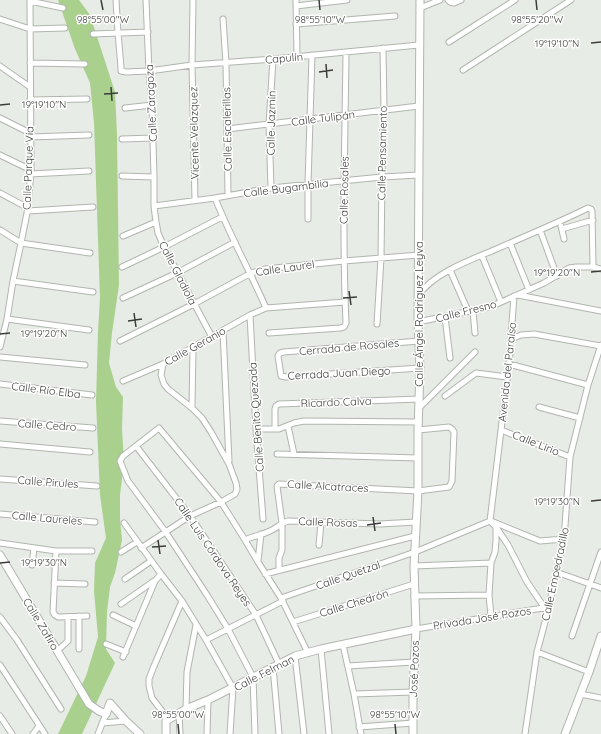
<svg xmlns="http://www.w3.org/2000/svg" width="601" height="734" font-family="Quicksand,sans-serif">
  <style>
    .green { fill: #aad08e }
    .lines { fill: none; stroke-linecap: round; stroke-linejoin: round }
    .street-casing { stroke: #b1b5af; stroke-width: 7 }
    .secondary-casing { stroke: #b1b5af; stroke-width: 9 }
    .street { stroke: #fff; stroke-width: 5 }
    .secondary { stroke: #fff; stroke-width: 7 }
    .ticks { fill: none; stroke: #3c3d3b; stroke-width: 1.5 }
    .labels { text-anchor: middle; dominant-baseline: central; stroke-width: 3; stroke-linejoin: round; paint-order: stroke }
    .street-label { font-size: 11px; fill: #3c3d3b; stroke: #fff }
    .ticks-label { font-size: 10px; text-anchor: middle; fill: #3c3d3b; stroke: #fff; stroke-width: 3; stroke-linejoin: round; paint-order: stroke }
  </style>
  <rect width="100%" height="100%" fill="#e8ece6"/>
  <!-- green -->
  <path class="green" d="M58,0H79L90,15L115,92L117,134L119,285L112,333L109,363L116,387L123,397L122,429L124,462L120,495V519L122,540L115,573L110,587L107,612L106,649L115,663L82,734H58L86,676L98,637L94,591L95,563L106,538L100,495L96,402L98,331L100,298L94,123L90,83L75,49Z"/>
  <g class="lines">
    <defs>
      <path id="street" d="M116,0L118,33L121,67V71L126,72L149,71L192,65L273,59L419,45
        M146,0L149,71L152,105L154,177V206L156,222L158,233L164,247L212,337
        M193,0L192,65L195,200
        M296,0L297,56
        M448,0L450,2L454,3L461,0
        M30,1L63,8
        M296,6L347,0
        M420,8L440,0
        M0,19L30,29L65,28
        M223,19L226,63L228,195
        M296,24L395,16
        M93,34L148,32
        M449,42L515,0
        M30,63L85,64
        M0,66L30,87
        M463,70L571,0
        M30,100L87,99
        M125,108L152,105
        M0,118L30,133
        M227,129L419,106
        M30,137L89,135
        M122,139L153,138
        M0,155L31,170
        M30,174L89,171
        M122,176L154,177
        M271,188L269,124L273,59
        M0,193L28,208
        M215,198C230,236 250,271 266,308
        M154,206L215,198L271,188L382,177L419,175
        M28,211L93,207
        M308,219V184L312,55
        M561,226L564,239
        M562,229L593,220
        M0,230L21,243L90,253
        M540,230L557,276
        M123,236L156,222
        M510,243L529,290
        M482,256L501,302
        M122,267L164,247L222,217
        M450,270L468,311
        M13,281L93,292
        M419,294C438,270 474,259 501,247C530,234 560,222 588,208L591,209L592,211L593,267
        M518,295L601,311
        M123,298L177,273L235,242
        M473,311L475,333
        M250,315L256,429L263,519
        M445,317L450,358
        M7,319L89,330
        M418,322L490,307L544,283L569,268L576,267H593L601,269
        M377,324L381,258L382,177L384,110L383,48
        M223,331L229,461
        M269,333L340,328L344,327L346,323C342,233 345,142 346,52
        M511,339L521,335L534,334L601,346
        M120,341L194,304L251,273L265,269L344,261L419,255
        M419,341L284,352L280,353L278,356L281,376L286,377L420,368
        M0,347L7,319L13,281L21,243L28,208L31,170L30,0
        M0,357L85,365
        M509,364L588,385
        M123,381L163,364L250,315L266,308L345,302
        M0,384L92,395
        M445,396L476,373L507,377
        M539,407L580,418
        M192,408L193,347
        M419,408L475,352
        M0,421L93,428
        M288,426L294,454
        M256,429H279L294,423L304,421L419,422
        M275,429V409L276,406L279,404L420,399
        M501,430L570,457
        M0,444L90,452
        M136,446L190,516L209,544L256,615L279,664
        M277,454L418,458
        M0,479L97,486
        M0,514L95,522
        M490,521L509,364L514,296
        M490,521L496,527V541L495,552L491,563L489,595L491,616
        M491,521L540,541L564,539
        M124,523L161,574L182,601L206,640L233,688L230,734
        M496,527L508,545L527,582L544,607
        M245,540C253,536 262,535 270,531C277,528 281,523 288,521L380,524L416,522
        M0,543L56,551H92
        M319,545L321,522
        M141,548L190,516L221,502L235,494L237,489L236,483L229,464L211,432L202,418L192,408L168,389L164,384L161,375L163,364
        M56,551L53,612L55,615L58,617L87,616
        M121,552L137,542
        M258,561L261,534
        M32,565L34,548
        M414,566L491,563
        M279,570V558L282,550V523L277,486L279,484L418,491L449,487L452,481L454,432L452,429L449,427L418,430
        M556,572L601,588
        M265,574L415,536
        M125,579L151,561
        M54,583L85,584
        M414,596L489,595
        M281,598L415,552L490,521
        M121,604L154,581
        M113,615L136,626
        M79,616V649
        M0,617L17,640L61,709
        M293,622L414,584
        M416,629L549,607
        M572,636L601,552
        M206,640L283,601
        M106,644L126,652
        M343,645L354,694L361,734
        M321,649L329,734
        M57,651L68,641V617
        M537,652L589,672
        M295,656L304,734
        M123,657L155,581L161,574
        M0,665L45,734
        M348,666L414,662
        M273,667L279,734
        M354,694L413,692
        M580,694L601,698
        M186,709L187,672L196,625
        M179,713L180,734
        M0,716L12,734
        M166,721L165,715L152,698L149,686V679L154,666L182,601
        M102,723L126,721
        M359,727L413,723
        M33,734L39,726
        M98,734L106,714
        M207,734L208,700
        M255,734L253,677L228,629L207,595L165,531L128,481L120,461L123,456L159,428L221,502L245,540L258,562L281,598L308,653
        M525,734L537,652L549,607L553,587L564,539L570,457L588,385L601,345"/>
      <path id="secondary" d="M0,555L89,704L99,711L106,714L110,703L126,721L140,734
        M166,734V721L186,709L208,700L295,656L321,649L416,629
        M413,734V692L416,629L414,566L418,491V430L420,368L418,322L420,0
        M565,734L589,672L601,636"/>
    </defs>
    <!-- street casing -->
    <use href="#street" class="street-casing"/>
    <!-- secondary casing -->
    <use href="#secondary" class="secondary-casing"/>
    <!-- street -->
    <use href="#street" class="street"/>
    <!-- secondary -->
    <use href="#secondary" class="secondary"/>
  </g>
  <!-- ticks -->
  <path class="ticks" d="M101,0L103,10M319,0L320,10M536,0L537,10M591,43L601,42M326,64L327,78M319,72L333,70M111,87L112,101M104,94L118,93M0,105L10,104M591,272L601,271M349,291L351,305M343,298L357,297M134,313L136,327M128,321L142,319M0,334L10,333M591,501L601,500M373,517L375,531M367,525L381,523M158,540L160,554M152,547L166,546M0,563L10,562M178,724L179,734M395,724L396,734"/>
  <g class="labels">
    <!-- street labels -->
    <g class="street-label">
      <text transform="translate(284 58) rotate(-5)">Capulín</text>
      <text transform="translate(151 103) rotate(-93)">Calle Zaragoza</text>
      <text transform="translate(323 118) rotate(-7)">Calle Tulipán</text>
      <text transform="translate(271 123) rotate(-89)">Calle Jazmín</text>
      <text transform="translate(227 129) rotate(-91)">Calle Escalerillas</text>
      <text transform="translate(194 133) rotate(-91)">Vicente Velázquez</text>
      <text transform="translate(382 153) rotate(-89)">Calle Pensamiento</text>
      <text transform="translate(28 168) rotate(-88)">Calle Parque Vía</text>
      <text transform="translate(286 188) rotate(-7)">Calle Bugambilia</text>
      <text transform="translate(344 190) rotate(-89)">Calle Rosales</text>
      <text transform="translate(285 268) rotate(-8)">Calle Laurel</text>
      <text transform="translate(178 273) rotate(63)">Calle Gladiola</text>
      <text transform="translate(466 311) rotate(-14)">Calle Fresno</text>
      <text transform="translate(419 314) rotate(-90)">Calle Ángel Rodríguez Leyva</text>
      <text transform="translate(195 346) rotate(-29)">Calle Geranio</text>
      <text transform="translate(349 347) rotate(-5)">Cerrada de Rosales</text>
      <text transform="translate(507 372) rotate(-84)">Avenida del Paraíso</text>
      <text transform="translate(339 373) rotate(-3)">Cerrada Juan Diego</text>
      <text transform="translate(46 390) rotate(7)">Calle Río Elba</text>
      <text transform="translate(336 402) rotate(-2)">Ricardo Calva</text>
      <text transform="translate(256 417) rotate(-94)">Calle Benito Quezada</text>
      <text transform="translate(47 425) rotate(4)">Calle Cedro</text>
      <text transform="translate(536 443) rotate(22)">Calle Lirio</text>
      <text transform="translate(48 482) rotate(4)">Calle Pirules</text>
      <text transform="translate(328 486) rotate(3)">Calle Alcatraces</text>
      <text transform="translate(47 518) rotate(5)">Calle Laureles</text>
      <text transform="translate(328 522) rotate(2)">Calle Rosas</text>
      <text transform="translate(213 552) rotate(56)">Calle Luis Córdova Reyes</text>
      <text transform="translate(555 574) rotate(-78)">Calle Empedradillo</text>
      <text transform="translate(348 575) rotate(-19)">Calle Quetzal</text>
      <text transform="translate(354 603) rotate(-17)">Calle Chedrón</text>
      <text transform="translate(482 618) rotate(-9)">Privada José Pozos</text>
      <text transform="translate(41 624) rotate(59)">Calle Zafiro</text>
      <text transform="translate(414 669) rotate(-88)">José Pozos</text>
      <text transform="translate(264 673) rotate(-27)">Calle Felman</text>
    </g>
  </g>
  <g class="ticks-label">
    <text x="103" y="23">98°55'00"W</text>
    <text x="320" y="23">98°55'10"W</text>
    <text x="537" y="23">98°55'20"W</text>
    <text x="557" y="47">19°19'10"N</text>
    <text x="44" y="108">19°19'10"N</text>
    <text x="557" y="276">19°19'20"N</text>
    <text x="44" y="337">19°19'20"N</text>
    <text x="557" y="505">19°19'30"N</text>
    <text x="44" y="566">19°19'30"N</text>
    <text x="178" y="718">98°55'00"W</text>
    <text x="395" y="718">98°55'10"W</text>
  </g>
</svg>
